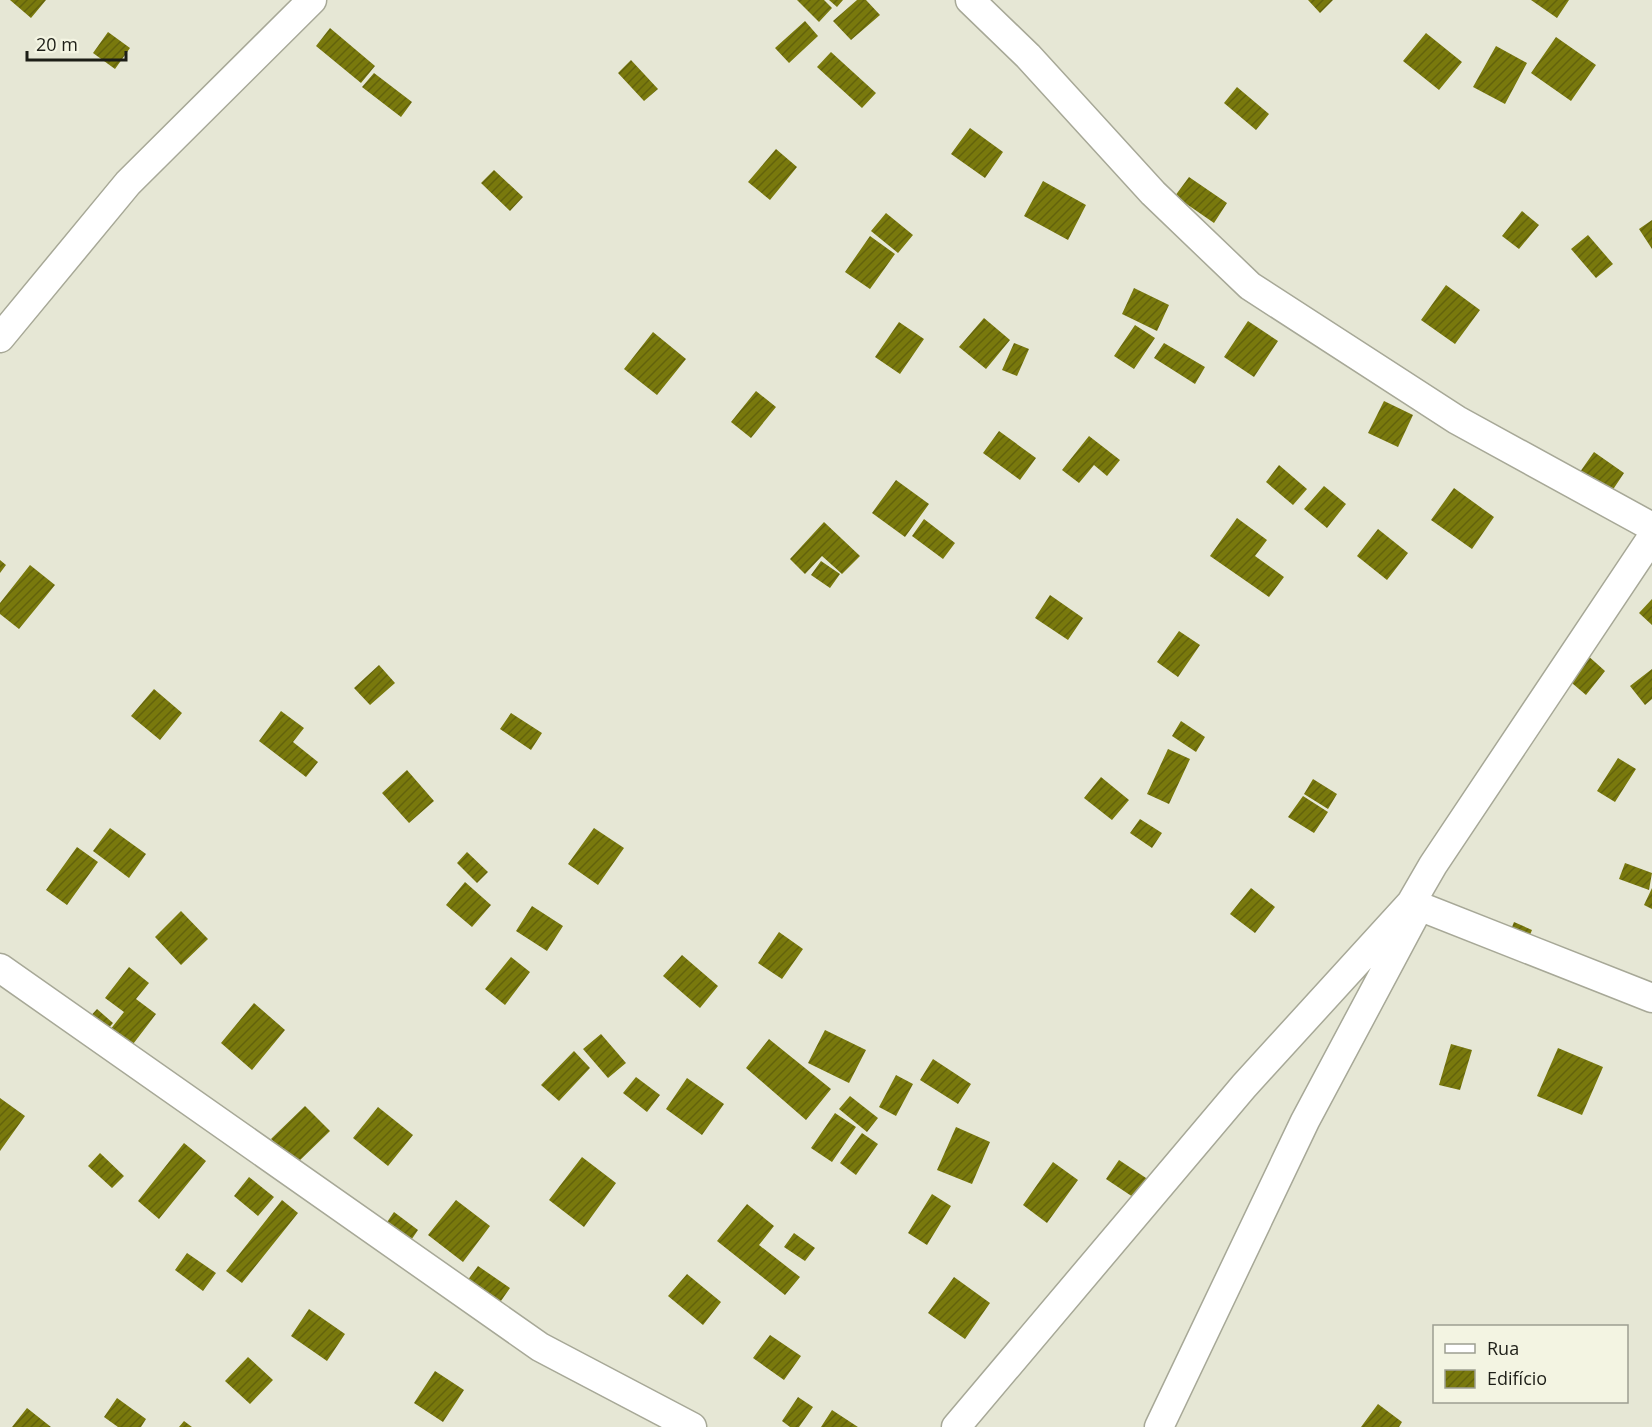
<svg xmlns="http://www.w3.org/2000/svg" width="1652" height="1427" font-family="'Open Sans',sans-serif">
  <style>
    .building { fill: url(#building-hatch) }
    .lines { fill: none; stroke-linecap: round; stroke-linejoin: round }
    .minor-casing { stroke: #a7a897; stroke-width: 31 }
    .minor { stroke: #fff; stroke-width: 28 }
  </style>
  <defs>
    <pattern id="building-hatch" width="6" height="6" patternUnits="userSpaceOnUse" patternTransform="scale(1.5)"><rect width="6" height="6" fill="#79790d"/><path d="M-1 1l2-2M0 6l6-6M5 7l2-2" fill="none" stroke="#63630c"/></pattern>
  </defs>
  <rect width="100%" height="100%" fill="#e6e7d5"/>
  <!-- building -->
  <path class="building" d="M10,0H46L31,18Z
    M797,0H824L832,8L819,22Z
    M829,0H843L837,7Z
    M857,0H866L880,15L851,40L833,21Z
    M1308,0H1333L1320,13Z
    M1531,0H1569L1557,18Z
    M805,21L818,36L789,63L775,48Z
    M330,28L375,66L361,83L316,46Z
    M108,32L130,48L115,69L93,53Z
    M1426,33L1462,62L1439,90L1403,61Z
    M1556,37L1596,65L1571,101L1531,73Z
    M1496,46L1527,63L1505,104L1473,87Z
    M831,52L876,93L862,108L817,67Z
    M631,60L658,89L644,101L618,73Z
    M374,73L412,102L401,117L362,87Z
    M1237,87L1269,114L1256,130L1224,103Z
    M970,128L1003,152L985,178L951,154Z
    M776,149L797,167L770,200L748,182Z
    M494,170L523,197L510,211L481,183Z
    M1189,177L1227,203L1214,223L1175,196Z
    M1043,181L1086,205L1068,240L1024,216Z
    M1522,211L1539,225L1519,249L1502,236Z
    M886,213L913,235L898,253L871,231Z
    M1652,220V249L1639,229Z
    M1588,235L1613,264L1596,278L1571,249Z
    M870,236L895,254L870,289L845,272Z
    M1446,285L1480,310L1455,344L1421,320Z
    M1134,288L1169,305L1157,331L1122,314Z
    M984,318L1010,340L986,369L959,347Z
    M1248,321L1278,341L1254,377L1224,357Z
    M899,322L924,339L900,374L875,357Z
    M1135,325L1155,338L1134,369L1114,356Z
    M653,332L686,359L657,395L624,369Z
    M1014,343L1029,349L1017,376L1002,370Z
    M1164,343L1205,367L1195,384L1154,358Z
    M756,391L776,407L751,438L731,422Z
    M1384,401L1413,415L1398,447L1368,433Z
    M999,431L1036,458L1020,480L983,453Z
    M1089,436L1120,460L1107,476L1094,465L1079,483L1062,470Z
    M1594,452L1624,473L1606,500L1575,479Z
    M1279,465L1307,489L1293,505L1266,482Z
    M896,480L929,504L905,537L872,513Z
    M1324,486L1346,504L1327,528L1304,509Z
    M1454,488L1494,517L1472,549L1431,520Z
    M1237,518L1267,540L1255,556L1284,577L1269,597L1210,556Z
    M924,519L955,543L943,559L912,536Z
    M824,522L860,556L842,574L822,556L805,574L790,559Z
    M1378,529L1408,553L1387,580L1357,556Z
    M0,560L6,565L0,573Z
    M821,561L840,574L830,588L811,575Z
    M30,565L55,585L19,629L0,614V603Z
    M1050,595L1083,618L1068,640L1035,618Z
    M1652,599V625L1639,613Z
    M1179,631L1200,645L1178,677L1157,662Z
    M1586,654L1605,671L1586,695L1566,678Z
    M379,665L395,683L370,705L354,688Z
    M1652,669V699L1645,705L1630,686Z
    M154,689L182,713L160,740L131,716Z
    M281,711L304,728L293,742L318,762L306,777L259,741Z
    M511,713L542,733L531,750L500,729Z
    M1181,721L1205,737L1196,752L1172,736Z
    M1168,749L1190,759L1169,804L1147,794Z
    M1618,758L1636,769L1615,802L1597,791Z
    M407,770L434,801L409,823L382,793Z
    M1101,777L1129,800L1112,820L1084,798Z
    M1313,779L1337,794L1328,809L1304,794Z
    M1303,796L1328,812L1314,833L1288,817Z
    M1140,819L1162,833L1152,848L1130,833Z
    M110,828L146,854L129,878L93,851Z
    M594,828L624,848L598,885L568,864Z
    M77,847L98,862L67,905L46,890Z
    M467,852L488,872L477,883L457,863Z
    M1625,863L1652,873L1649,890L1619,879Z
    M465,882L491,905L472,927L446,905Z
    M1251,888L1275,907L1255,933L1230,914Z
    M1652,888V909L1644,905Z
    M532,906L563,926L547,951L516,931Z
    M181,911L208,939L181,965L155,937Z
    M1514,922L1532,930L1524,949L1506,942Z
    M779,932L803,949L782,979L758,963Z
    M682,955L718,986L700,1008L663,976Z
    M511,957L530,972L505,1005L485,989Z
    M129,967L149,983L136,999L156,1014L127,1052L106,1035L124,1012L105,998Z
    M254,1003L285,1030L252,1070L221,1043Z
    M97,1009L113,1023L102,1036L86,1021Z
    M825,1030L866,1050L849,1083L808,1063Z
    M601,1034L626,1063L608,1078L583,1049Z
    M769,1039L831,1089L806,1120L746,1068Z
    M1451,1044L1472,1050L1460,1090L1439,1085Z
    M1558,1048L1603,1067L1582,1115L1537,1096Z
    M574,1051L590,1068L559,1101L541,1085Z
    M933,1059L971,1084L958,1104L920,1080Z
    M896,1075L913,1084L896,1116L879,1107Z
    M636,1077L660,1095L647,1112L623,1093Z
    M687,1078L724,1104L702,1135L666,1109Z
    M850,1096L878,1118L867,1132L839,1109Z
    M0,1098L25,1116L0,1151Z
    M305,1106L330,1131L296,1164L271,1139Z
    M378,1107L413,1135L388,1166L353,1138Z
    M835,1113L856,1127L832,1162L811,1148Z
    M956,1127L990,1142L972,1184L937,1170Z
    M862,1133L878,1144L856,1175L840,1163Z
    M184,1143L206,1161L159,1219L138,1201Z
    M100,1153L124,1176L112,1188L88,1166Z
    M582,1157L616,1183L584,1227L549,1200Z
    M1119,1160L1152,1182L1139,1201L1106,1179Z
    M1053,1162L1078,1180L1047,1223L1023,1205Z
    M249,1177L274,1197L258,1216L234,1196Z
    M932,1194L951,1206L927,1245L908,1233Z
    M282,1200L298,1213L242,1283L226,1271Z
    M456,1200L490,1226L463,1262L428,1235Z
    M747,1204L774,1226L759,1245L800,1277L785,1295L717,1241Z
    M394,1212L418,1230L407,1246L383,1228Z
    M794,1233L815,1248L805,1261L784,1247Z
    M187,1253L216,1273L203,1291L175,1270Z
    M478,1266L510,1288L494,1311L462,1288Z
    M687,1274L721,1302L703,1325L668,1296Z
    M954,1277L990,1303L965,1339L928,1313Z
    M309,1309L345,1334L327,1361L291,1336Z
    M770,1335L801,1356L784,1380L753,1358Z
    M248,1357L273,1380L250,1404L225,1381Z
    M435,1371L464,1390L443,1422L414,1403Z
    M798,1397L813,1407L799,1427H790L782,1421Z
    M117,1398L146,1419L141,1427H118L104,1417Z
    M1378,1404L1402,1422L1399,1427H1361Z
    M27,1408L51,1427H12Z
    M832,1410L858,1427H821Z
    M184,1421L192,1427H179Z"/>
  <g class="lines">
    <defs>
      <path id="minor" d="M970,0L1028,56L1153,193L1250,286L1457,420L1652,527
        M0,338L128,183L312,0
        M1411,903L1652,998
        M0,968L540,1347L692,1427
        M956,1427L1244,1086L1411,903L1433,865L1652,537
        M1159,1427L1305,1121L1416,913"/>
    </defs>
    <!-- minor casing -->
    <use href="#minor" class="minor-casing"/>
    <!-- minor -->
    <use href="#minor" class="minor"/>
  </g>
  <!-- legend -->
  <rect x="1433" y="1325" width="195" height="78" fill="#f3f4e2" stroke="#9d9e91" stroke-width="1.5"/>
  <rect x="1445" y="1344" width="30" height="9" fill="#ffffff" stroke="#9d9e91" stroke-width="1.5"/>
  <text x="1487" y="1355" font-size="18" fill="#1d1e17">Rua</text>
  <rect x="1445" y="1370" width="30" height="18" fill="url(#building-hatch)" stroke="#9d9e91" stroke-width="1.5"/>
  <text x="1487" y="1385" font-size="18" fill="#1d1e17">Edifício</text>
  <!-- scale -->
  <path d="M27 51v9h99v-9" fill="none" stroke="#1d1e17" stroke-width="3"/>
  <text x="36" y="51" font-size="18" fill="#1d1e17" stroke="#f3f4e2" stroke-width="4.5" paint-order="stroke">20 m</text>
</svg>
